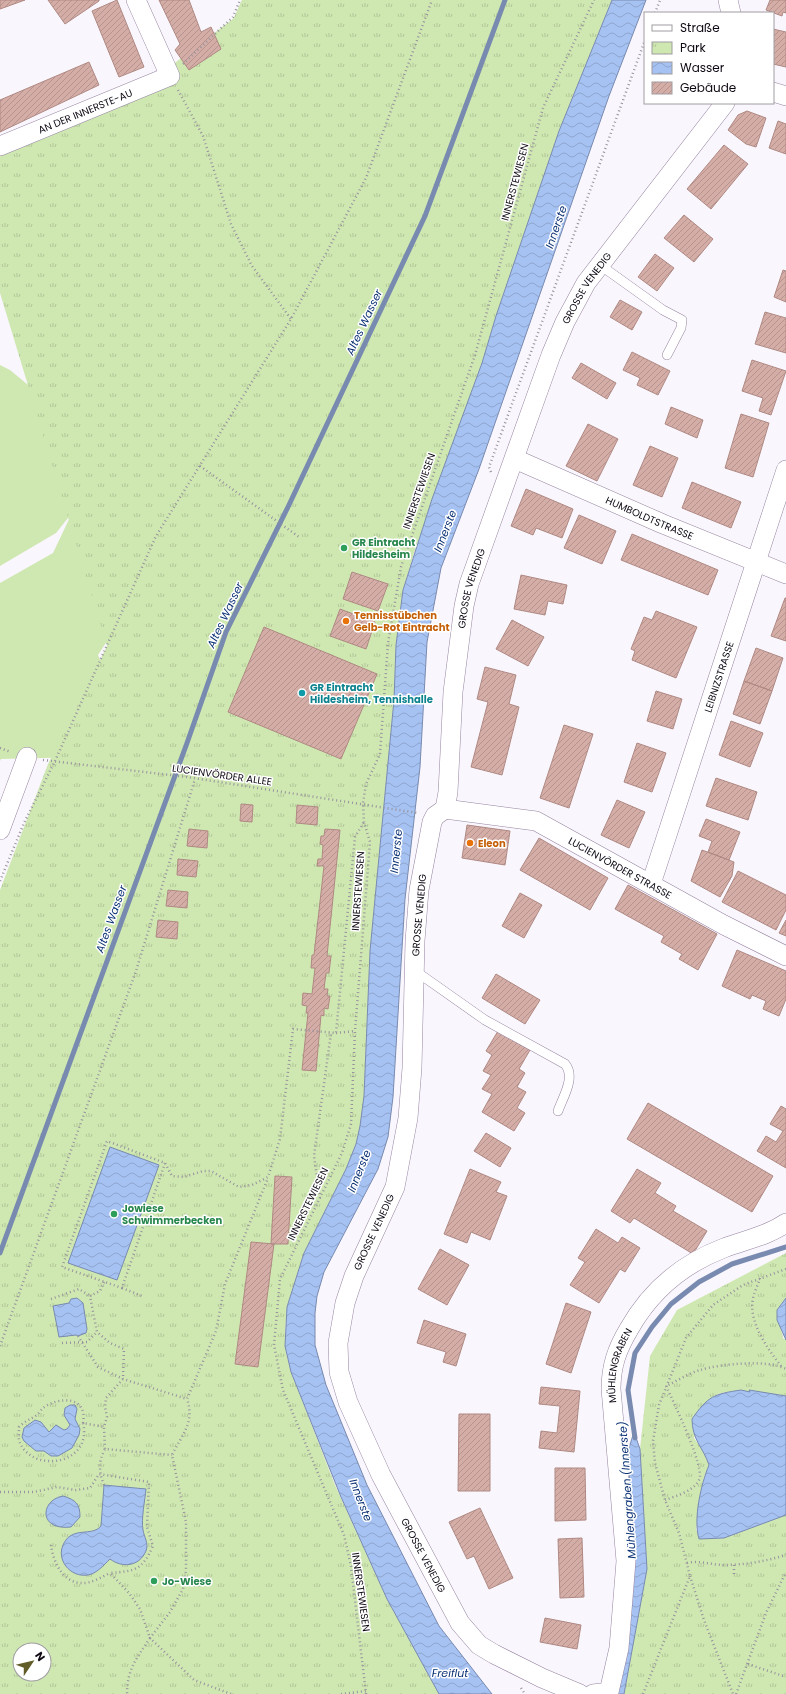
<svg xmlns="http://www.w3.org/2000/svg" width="786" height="1694" font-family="Poppins,sans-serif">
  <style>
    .grass { fill: #cfe8b2 }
    .park { fill: url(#park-tufts); fill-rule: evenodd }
    .water { fill: url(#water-waves); stroke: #788aaf }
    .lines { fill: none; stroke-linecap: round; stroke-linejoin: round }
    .stream { stroke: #788aaf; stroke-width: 5 }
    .building { fill: url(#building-hatch); stroke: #af8983 }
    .lane-casing { stroke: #9584a1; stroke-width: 10 }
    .street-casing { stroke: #9584a1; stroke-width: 20 }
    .path { stroke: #98939c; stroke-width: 2.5; stroke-dasharray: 1 3; stroke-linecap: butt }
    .lane { stroke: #fff; stroke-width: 9 }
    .street { stroke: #fff; stroke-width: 19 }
    .leisure-dot { fill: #2e9e5b; stroke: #fff; stroke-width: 1.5 }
    .food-dot { fill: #e8710a; stroke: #fff; stroke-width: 1.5 }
    .culture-dot { fill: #0f9aa8; stroke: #fff; stroke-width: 1.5 }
    .labels { text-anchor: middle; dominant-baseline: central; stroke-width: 3; stroke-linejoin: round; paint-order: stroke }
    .street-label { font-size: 10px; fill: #0e0813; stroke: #fff }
    .leisure-label { font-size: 10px; font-weight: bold; fill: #27864d; stroke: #fff; text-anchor: start }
    .food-label { font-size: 10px; font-weight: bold; fill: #c56008; stroke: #fff; text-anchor: start }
    .culture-label { font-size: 10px; font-weight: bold; fill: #0d838f; stroke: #fff; text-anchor: start }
    .water-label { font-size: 11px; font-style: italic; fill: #0c3275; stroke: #fff }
  </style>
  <defs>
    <pattern id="park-tufts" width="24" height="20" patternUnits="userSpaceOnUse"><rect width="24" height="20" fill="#cfe8b2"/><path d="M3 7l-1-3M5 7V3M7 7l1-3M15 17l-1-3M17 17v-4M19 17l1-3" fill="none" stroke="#b1c698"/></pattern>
    <pattern id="water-waves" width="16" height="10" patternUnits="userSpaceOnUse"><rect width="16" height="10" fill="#a6c2f2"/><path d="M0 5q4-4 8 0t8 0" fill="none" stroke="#8ea5cf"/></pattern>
    <pattern id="building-hatch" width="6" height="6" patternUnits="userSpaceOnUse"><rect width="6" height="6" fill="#d5ada7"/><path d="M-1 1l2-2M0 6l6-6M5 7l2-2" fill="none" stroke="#b6938f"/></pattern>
  </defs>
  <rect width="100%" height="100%" fill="#faf6fd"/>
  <!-- grass -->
  <path class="grass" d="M242,0L171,543L98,655L111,686L87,757L1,759L0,761V583L53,553L72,513L56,533L0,566V365L10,370L33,389L234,18Z"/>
  <!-- park -->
  <path class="park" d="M242,0H612L559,131L496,316L482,363L414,553L403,590L396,645L394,700L370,951L364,1096L360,1126L356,1144L346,1169L304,1253L287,1307L285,1333L286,1352L291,1372L335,1485L387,1599L439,1694H0V890L48,764L107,646L0,293V156L55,134L172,65L234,18ZM20,1650H44V1674H20Z
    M786,1253V1298L777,1310L783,1338L786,1340V1396C771,1395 723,1385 712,1398C705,1407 699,1427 694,1438L705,1453L709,1465L704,1477L696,1530L716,1539L724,1538L786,1515V1694H624L647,1569L640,1449L650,1356L677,1310Z"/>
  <!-- water -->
  <path class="water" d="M612,0H646L609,96L479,469L441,568L427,642L420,767L405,899L393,1097L388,1137L378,1169L324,1272L317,1296L315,1313V1345L326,1385L367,1485L439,1626L492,1694H439L387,1599L341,1497L291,1372L285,1346L287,1307L304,1253L346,1169L356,1144L360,1126L364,1096L370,951L394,700L396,645L403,590L432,499L482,363L496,316L559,131Z
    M110,1147L159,1165L117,1280L68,1263Z
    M77,1298L83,1303L87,1329L86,1333L78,1336L76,1335L59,1337L53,1306L69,1303L71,1299Z
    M786,1298V1340L777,1320V1310Z
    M741,1390L750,1392L749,1390L786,1396V1515L724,1538L699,1539C693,1519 701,1484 709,1465C703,1447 692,1440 692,1419C708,1396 714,1394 741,1390Z
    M70,1405H75L77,1409L75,1419L80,1429L79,1435L72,1448L58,1456H51L44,1451H36L24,1441L22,1437L24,1428L35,1420L41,1422L49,1432L56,1425L64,1430L67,1429L70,1425L64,1415L65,1408Z
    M634,1432L640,1449L647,1569L624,1694H613L634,1567L628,1451Z
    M104,1485L146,1489C145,1500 141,1519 143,1530C144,1537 149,1543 146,1551C139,1567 122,1568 110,1559C104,1565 96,1574 88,1575C70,1578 55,1559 64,1543C73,1526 92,1537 101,1526Z
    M63,1496C76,1500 80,1504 80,1517L71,1527C38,1531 40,1500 63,1496Z"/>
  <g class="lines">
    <!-- stream -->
    <path class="stream" d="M0,1253L187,743L226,632L288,507L425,216L505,0
      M635,1438L628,1390L635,1353L652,1327L671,1304L699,1282L732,1264L786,1247"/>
  </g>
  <!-- building -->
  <path class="building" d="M0,0H25L0,9Z
    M48,0H99V1L65,24Z
    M117,0L144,67L119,77L92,11Z
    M159,0H189L201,32L211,27L221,49L189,70L175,50L180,44Z
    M770,0H786V13L783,12L782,16L766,10Z
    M773,29L786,32V67L773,64Z
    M89,62L99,85L0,132V100Z
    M747,111L766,118L756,147L746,144L728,130L738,115Z
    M778,121L786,124V154L769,148Z
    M724,145L748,164L711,209L687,189Z
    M684,215L713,239L694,262L664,238Z
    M655,254L674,268L657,291L638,277Z
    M783,270L786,271V302L774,297Z
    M620,300L642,312L632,330L610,317Z
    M765,312L786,318V353L755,344Z
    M632,352L670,371L658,395L637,385L640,378L623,370Z
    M752,360L786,371L771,415L759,411L763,398L742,391Z
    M581,363L616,383L607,399L572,378Z
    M671,407L703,420L697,438L665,424Z
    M741,414L769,423L753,477L725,468Z
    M588,424L618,439L597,481L566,466Z
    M650,446L678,458L662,497L633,485Z
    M692,482L741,502L731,528L682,508Z
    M526,489L573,509L562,538L536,528L533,535L511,526Z
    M579,515L616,531L602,564L564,548Z
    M632,534L718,570L708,595L621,560Z
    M352,572L388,584L378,611L343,599Z
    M521,575L567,585L563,604L548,601L545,615L514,609Z
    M785,598H786V641L771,636Z
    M340,609L375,622L366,649L330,636Z
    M656,611L697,627L676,678L632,660L635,651L631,649L644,617L652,620Z
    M512,620L544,637L528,666L496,649Z
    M264,627L377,674L341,759L228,712Z
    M756,648L783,658L772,691L744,681Z
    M485,667L516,675L509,704L519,707L502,775L471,767L488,702L477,699Z
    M744,681L772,691L760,724L733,714Z
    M656,691L682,699L673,729L647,721Z
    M731,721L763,733L750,767L719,755Z
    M564,725L593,734L569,808L540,798Z
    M637,743L666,753L652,792L624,782Z
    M716,778L757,792L748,820L706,806Z
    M617,800L645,812L629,848L601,835Z
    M241,804L253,805L252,822L240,821Z
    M297,805L318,807L317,825L296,823Z
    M706,819L740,832L729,860L708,852L712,841L699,836Z
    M467,825L510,831L505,865L462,858Z
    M189,829L208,831L207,848L187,846Z
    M325,829L340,830L327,956H331L329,973H326L324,989H328L327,996H330L328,1009L324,1008V1016L321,1015L316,1071L302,1070L308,1013H306L307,1006L302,1005L303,993L312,994L315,968H311L312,955H314L324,866H317L318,859H322L323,845L320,844L321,836H324Z
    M539,838L608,878L590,910L520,870Z
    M702,850L734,862L732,876L720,897L691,881Z
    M178,859L198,861L196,877L177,875Z
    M738,871L786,895V910L776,930L722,902Z
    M628,885L717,934L698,970L679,959L682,954L661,942L664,936L615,909Z
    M168,890L188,892L187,908L166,906Z
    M520,893L542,905L524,938L502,926Z
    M158,920L178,922L177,939L156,937Z
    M786,920V936L779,933Z
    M737,950L786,971V999L779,1016L763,1009L766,1001L752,995L750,999L722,986Z
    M496,974L540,1000L525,1024L482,998Z
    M498,1031L530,1050L519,1069L525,1073L517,1087L526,1092L517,1108L525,1113L514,1131L482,1112L492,1094L482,1089L491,1075L483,1071L492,1055L486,1051Z
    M648,1103L773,1176L752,1212L627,1139Z
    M781,1106L786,1109V1168L757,1151L766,1136L776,1142L783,1131L770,1124Z
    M486,1133L511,1148L500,1167L474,1151Z
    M470,1169L501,1182L496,1192L507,1196L490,1240L471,1232L467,1243L444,1234Z
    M637,1169L661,1183L655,1193L676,1206L673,1211L707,1231L693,1254L634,1218L630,1223L611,1211Z
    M275,1176L292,1177L288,1244H271Z
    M596,1229L618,1243L622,1237L640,1248L625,1272L620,1269L599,1303L570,1285L585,1262L578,1258Z
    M251,1242L274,1244L258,1367L235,1364Z
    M440,1249L469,1265L447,1305L418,1289Z
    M566,1303L591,1312L571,1373L546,1364Z
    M424,1320L466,1334L456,1366L443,1362L446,1352L417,1343Z
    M541,1387L580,1391L574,1452L539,1448L541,1431L557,1433L560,1406L539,1404Z
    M459,1414H490V1491H458Z
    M555,1468H585L586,1520L555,1521Z
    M480,1508L513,1578L489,1589L474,1556L467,1559L449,1522Z
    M582,1538L584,1597L560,1598L558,1539Z
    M545,1618L581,1625L577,1649L540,1642Z"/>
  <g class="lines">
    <defs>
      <path id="lane" d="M600,265L663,310L682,320L681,328L667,355
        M414,970L485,1020L565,1064C576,1077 563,1097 558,1111"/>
      <g id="street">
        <path d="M728,0L731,13"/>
        <path d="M773,92L786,96"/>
        <path id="s1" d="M0,146L170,76L136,0"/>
        <path id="s2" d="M515,459L663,524L786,574"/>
        <path id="s3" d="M445,809L435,816L432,822L419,890L415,941L412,1068L408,1118L395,1187L354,1276L345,1303L338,1343L339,1372L348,1402L381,1475L460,1623L479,1645L494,1654L542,1678L580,1694"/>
        <path id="s4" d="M445,809L448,792L453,692L464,606L469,584L551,355L565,322L586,283L725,103"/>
        <path id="s5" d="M445,809L536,821L724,925L786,956"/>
        <path d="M0,830L27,757"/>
        <path id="s6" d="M651,884L786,470"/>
        <path id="s7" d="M593,1694L609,1692L619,1648L626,1561L611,1389C611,1366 617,1349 629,1329C651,1290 682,1264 724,1248C745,1240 767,1236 786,1223"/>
      </g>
    </defs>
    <!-- lane casing -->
    <use href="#lane" class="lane-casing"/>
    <!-- street casing -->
    <use href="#street" class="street-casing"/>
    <!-- path -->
    <path class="path" d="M655,13L660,0
      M183,64L233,17L240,0
      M178,90L203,136L231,224L252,266L291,319
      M200,466L299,537
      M491,472L489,467L645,40
      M0,748L11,752
      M43,760L187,777L418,813
      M0,881L24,823L55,761L156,536L291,319L366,178L432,0
      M336,1033L355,1031
      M165,1163L122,1288L62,1267L107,1141L165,1163L172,1176L184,1177L203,1171H211L239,1187L252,1185L268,1177L280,1139L293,1029L336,1033L355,837L364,822
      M320,1198L314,1156L331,1033
      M760,1278C758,1285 754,1292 753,1299C748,1322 768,1349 781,1366
      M104,1282L100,1291L90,1296L97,1332L110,1343L124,1349L123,1379L106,1398L105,1407L107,1417L104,1427L105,1449L172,1455
      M122,1288L142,1296
      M51,1299L79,1289L90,1296
      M78,1336L98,1367L123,1379L187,1399
      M62,1343L87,1342L97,1332
      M0,1346L136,971L195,779
      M83,1423C88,1396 59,1396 43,1408C41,1410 39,1413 37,1415C31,1419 25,1421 19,1427C19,1432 18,1439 20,1443C34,1474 93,1464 83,1423L104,1427
      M104,1485C99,1472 98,1462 105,1449
      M0,1492H34L57,1487L76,1490L90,1488L99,1474L149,1482L147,1527L153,1546C142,1570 136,1571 110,1573L129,1593L140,1609L150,1638C137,1658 127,1669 127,1694
      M665,1500C676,1496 694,1491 699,1480C706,1469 673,1401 666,1386C677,1381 689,1373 700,1370C720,1364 768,1359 786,1369
      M51,1545C53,1561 62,1582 81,1583C90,1584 102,1577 110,1573
      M687,1563C699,1560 712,1565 724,1565C745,1565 766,1561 786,1555
      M734,1565V1574
      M690,1576L704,1620L733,1694
      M748,1664L786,1677
      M521,1688L525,1694
      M231,1694L194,1680L150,1638L170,1612L183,1589L186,1570V1522L172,1455C182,1435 195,1422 187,1399L216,1331L225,1284L268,1178
      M341,1694L366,1691
      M366,1694L351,1566L344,1535L283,1390L274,1345L280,1279L342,1153L351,1124L355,1031L370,842L364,822L363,803L366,784L380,754L388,643L401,567L475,355L543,108L594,0
      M643,1694L690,1576L679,1533L665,1500L655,1463L653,1441L659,1405L686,1338L713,1305L743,1285L786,1269
      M736,1694L766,1613L786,1572"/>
    <!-- lane -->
    <use href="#lane" class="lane"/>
    <!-- street -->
    <use href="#street" class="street"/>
  </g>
  <!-- markers -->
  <g class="leisure-dot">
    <circle cx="344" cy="548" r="4"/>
    <circle cx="114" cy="1214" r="4"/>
    <circle cx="154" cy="1581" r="4"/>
  </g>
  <g class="food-dot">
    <circle cx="346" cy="621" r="4"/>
    <circle cx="470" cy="843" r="4"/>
  </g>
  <circle class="culture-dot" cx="302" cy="693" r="4"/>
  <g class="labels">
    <!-- street labels -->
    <g class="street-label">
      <text stroke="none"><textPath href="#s1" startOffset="92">AN DER INNERSTE-AU</textPath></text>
      <text transform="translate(515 182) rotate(-75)">INNERSTEWIESEN</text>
      <text stroke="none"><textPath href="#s4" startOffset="546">GROSSE VENEDIG</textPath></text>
      <text transform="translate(419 491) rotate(-71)">INNERSTEWIESEN</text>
      <text stroke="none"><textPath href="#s2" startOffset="147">HUMBOLDTSTRASSE</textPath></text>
      <text stroke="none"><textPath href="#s4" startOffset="223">GROSSE VENEDIG</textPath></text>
      <text stroke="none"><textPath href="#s6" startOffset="218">LEIBNIZSTRASSE</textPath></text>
      <text transform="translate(222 775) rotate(8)">LUCIENVÖRDER ALLEE</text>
      <text stroke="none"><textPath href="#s5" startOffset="188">LUCIENVÖRDER STRASSE</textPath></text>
      <text transform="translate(358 891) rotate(-86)">INNERSTEWIESEN</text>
      <text transform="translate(419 915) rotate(-85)">GROSSE VENEDIG</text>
      <text transform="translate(308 1204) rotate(-64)">INNERSTEWIESEN</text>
      <text transform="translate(374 1232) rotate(-65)">GROSSE VENEDIG</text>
      <text stroke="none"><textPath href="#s7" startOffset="346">MÜHLENGRABEN</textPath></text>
      <text stroke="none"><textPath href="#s3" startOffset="785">GROSSE VENEDIG</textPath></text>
      <text transform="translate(361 1592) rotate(82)">INNERSTEWIESEN</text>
    </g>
    <!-- leisure labels -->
    <g class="leisure-label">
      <text x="352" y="542">GR Eintracht<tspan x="352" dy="12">Hildesheim</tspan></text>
      <text x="122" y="1208">Jowiese<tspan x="122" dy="12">Schwimmerbecken</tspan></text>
      <text x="162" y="1581">Jo-Wiese</text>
    </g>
    <!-- food labels -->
    <g class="food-label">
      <text x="354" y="615">Tennisstübchen<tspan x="354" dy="12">Gelb-Rot Eintracht</tspan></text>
      <text x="478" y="843">Eleon</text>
    </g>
    <!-- culture labels -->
    <g class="culture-label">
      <text x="310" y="687">GR Eintracht<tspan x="310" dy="12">Hildesheim, Tennishalle</tspan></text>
    </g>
    <!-- water labels -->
    <g class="water-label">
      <text transform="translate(556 227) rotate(-71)">Innerste</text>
      <text transform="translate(364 322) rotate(-65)">Altes Wasser</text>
      <text transform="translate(445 531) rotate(-69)">Innerste</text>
      <text transform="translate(225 615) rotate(-65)">Altes Wasser</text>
      <text transform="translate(396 851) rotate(-84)">Innerste</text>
      <text transform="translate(111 919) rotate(-70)">Altes Wasser</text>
      <text transform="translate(359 1171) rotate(-68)">Innerste</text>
      <text transform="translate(627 1490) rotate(-94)">Mühlengraben (Innerste)</text>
      <text transform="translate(361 1500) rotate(69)">Innerste</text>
      <text x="450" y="1673">Freiflut</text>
    </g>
  </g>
  <!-- legend -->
  <rect x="644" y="12" width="130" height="92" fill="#ffffff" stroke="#9f9ca1"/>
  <rect x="652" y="25" width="20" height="6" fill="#ffffff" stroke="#9f9ca1"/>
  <text x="680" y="32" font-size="12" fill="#0e0813">Straße</text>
  <rect x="652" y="42" width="20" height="12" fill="url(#park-tufts)" stroke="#9f9ca1"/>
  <text x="680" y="52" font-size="12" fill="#0e0813">Park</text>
  <rect x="652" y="62" width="20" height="12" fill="url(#water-waves)" stroke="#9f9ca1"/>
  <text x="680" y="72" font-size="12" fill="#0e0813">Wasser</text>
  <rect x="652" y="82" width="20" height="12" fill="url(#building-hatch)" stroke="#9f9ca1"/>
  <text x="680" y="92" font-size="12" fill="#0e0813">Gebäude</text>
  <!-- north arrow -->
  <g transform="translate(32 1662) rotate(55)"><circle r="19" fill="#ffffff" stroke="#9f9ca1"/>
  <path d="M0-3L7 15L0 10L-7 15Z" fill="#625c28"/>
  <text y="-6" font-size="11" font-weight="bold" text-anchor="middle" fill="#0e0813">N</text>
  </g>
</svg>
